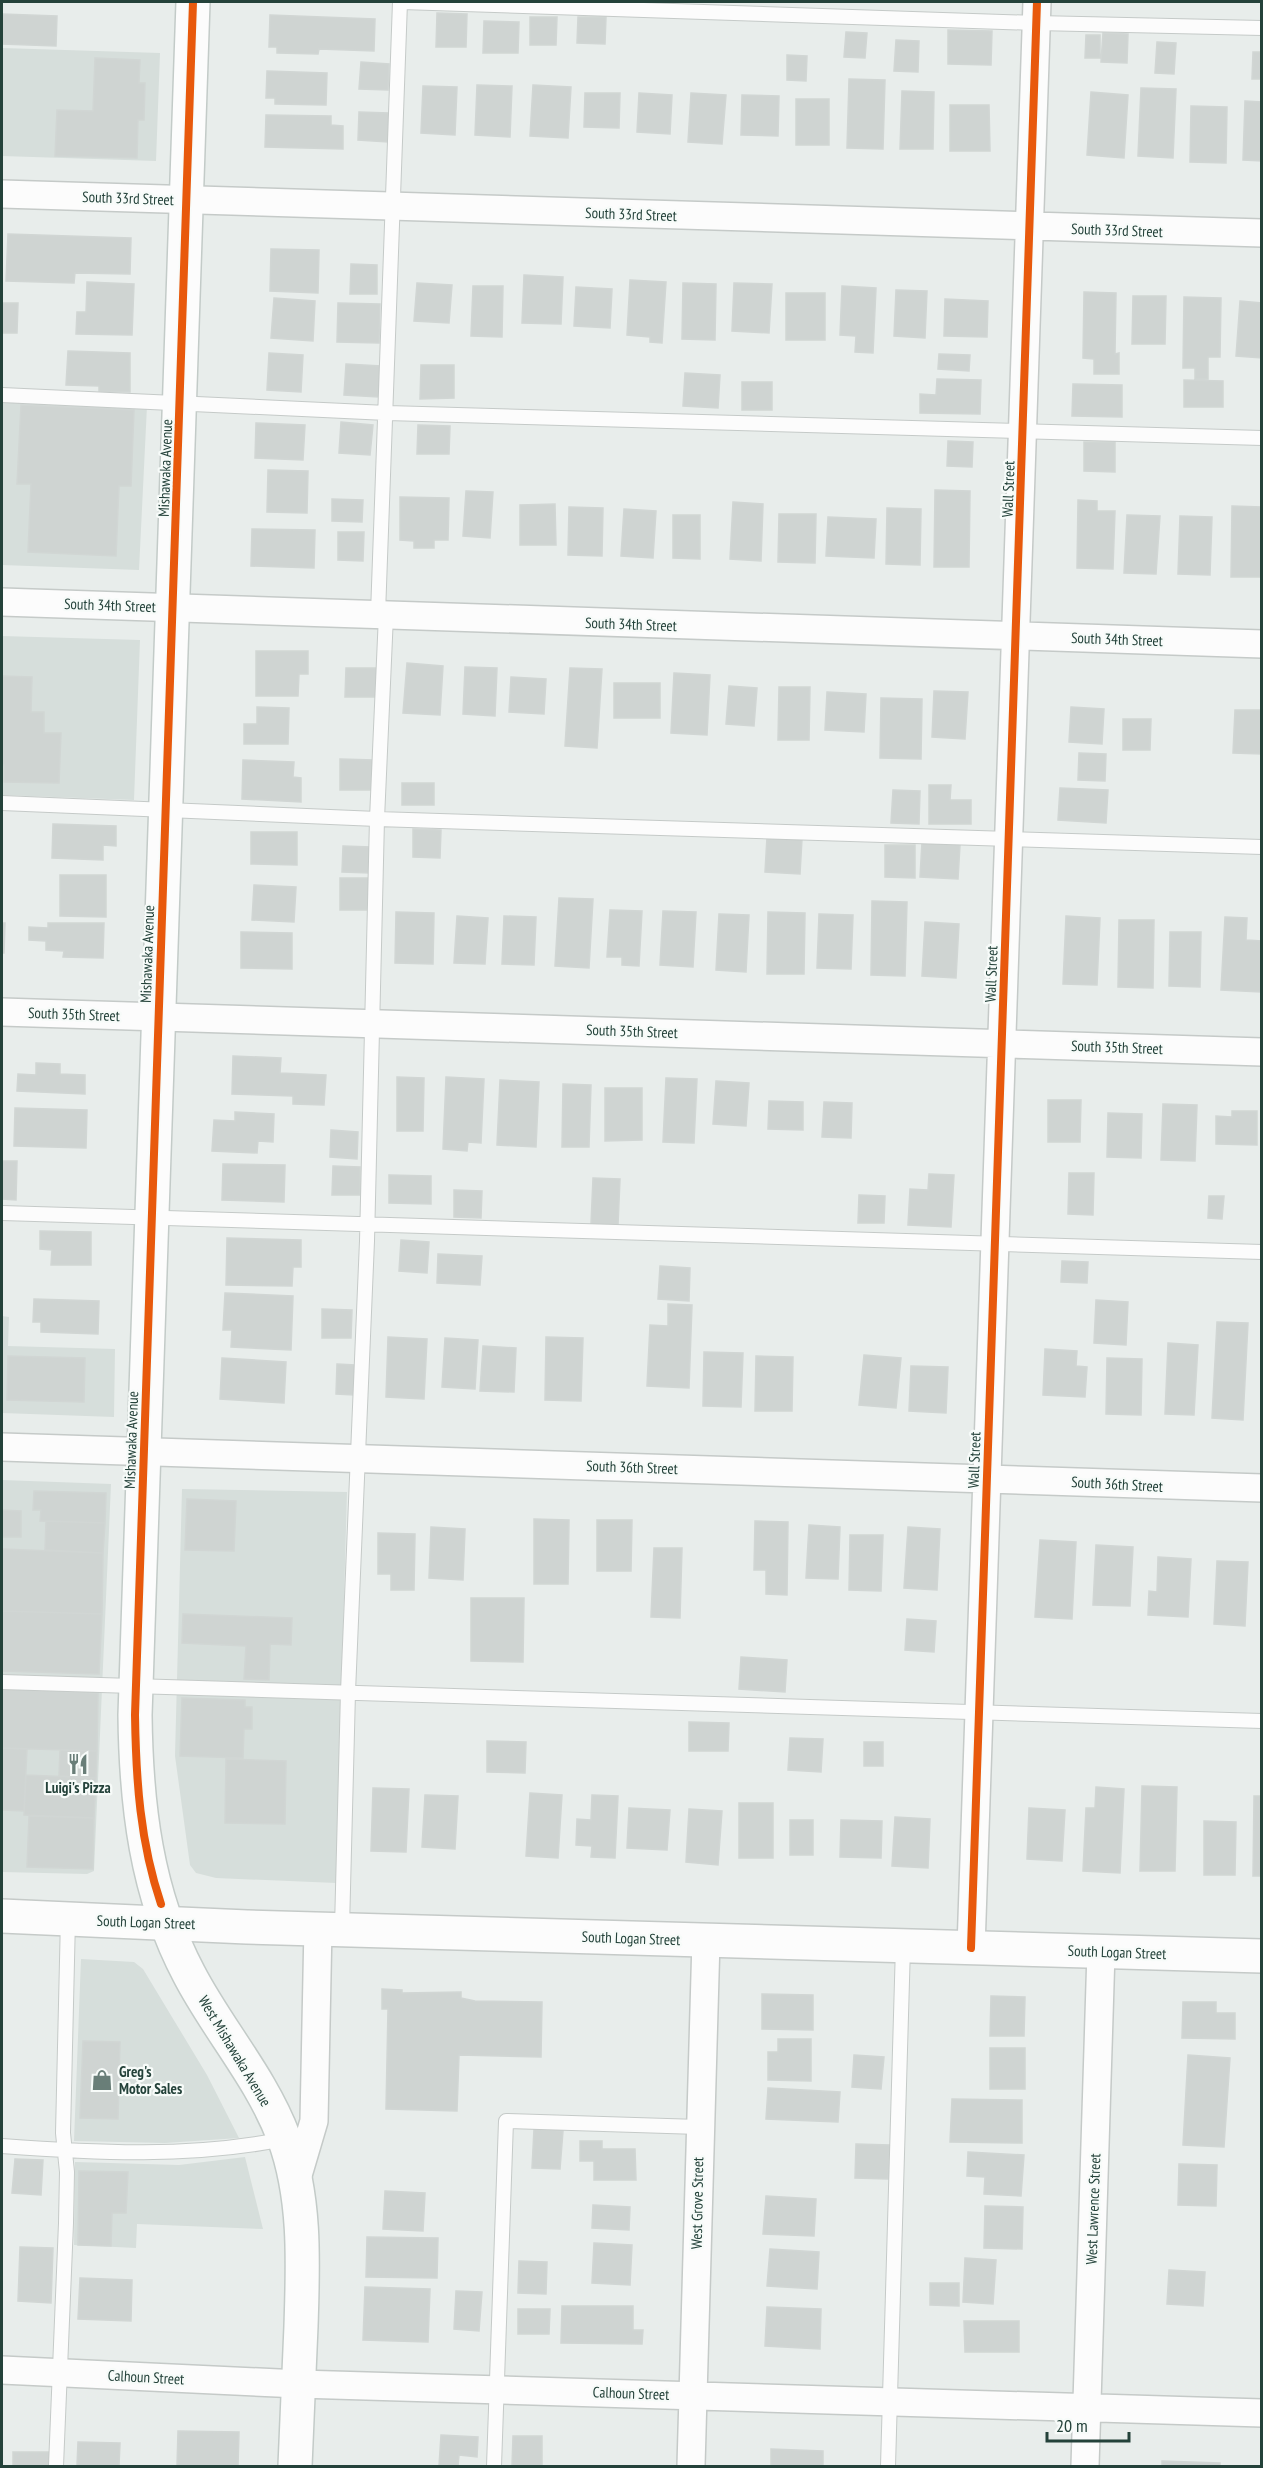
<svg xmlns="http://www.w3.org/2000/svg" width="1263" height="2468" font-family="'PT Sans Narrow',sans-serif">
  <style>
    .built { fill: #d6dedb }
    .building { fill: #cfd4d2; stroke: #d1d6d4; stroke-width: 1.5 }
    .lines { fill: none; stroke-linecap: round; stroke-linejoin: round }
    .service-casing { stroke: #c5cac8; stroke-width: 16 }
    .minor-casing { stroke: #c5cac8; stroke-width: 30 }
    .tertiary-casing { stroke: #c5cac8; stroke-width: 36 }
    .secondary-casing { stroke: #c3cbc8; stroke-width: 36 }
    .service { stroke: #fcfcfc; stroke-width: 14 }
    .minor { stroke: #fcfcfc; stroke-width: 27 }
    .tertiary { stroke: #fcfcfc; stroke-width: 33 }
    .secondary { stroke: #fcfcfc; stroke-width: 33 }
    .cycleway-casing { stroke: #f7fbf9; stroke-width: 11 }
    .cycleway { stroke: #e8590c; stroke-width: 8 }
    .labels { text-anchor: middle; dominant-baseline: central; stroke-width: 4.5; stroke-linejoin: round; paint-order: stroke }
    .street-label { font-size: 15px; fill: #24423a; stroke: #f7fbf9 }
    .poi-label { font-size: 15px; font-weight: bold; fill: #24423a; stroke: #f7fbf9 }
  </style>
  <rect width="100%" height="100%" fill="#e8edeb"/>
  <!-- built -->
  <path class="built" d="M2,48L160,53L156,161L2,156Z
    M2,401L147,406L139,570L2,565Z
    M2,636L140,640L134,800L2,795Z
    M2,1316L9,1317L8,1346L115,1349L114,1417L2,1413Z
    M2,1480L111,1484L94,1871L87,1874L2,1872Z
    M182,1489L347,1492L336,1883L216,1878L196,1873L190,1865L175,1756Z
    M81,1959L134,1962L143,1969L207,2075L239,2138L165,2143L74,2141Z
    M245,2157L263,2229L137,2224L136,2248L74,2245L75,2162L179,2165Z"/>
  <!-- building -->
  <path class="building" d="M437,13L467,14L466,47H436Z
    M2,14L57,16L56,46L2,44Z
    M270,15L375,19L374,51L319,49L318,54L277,53V47H269Z
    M530,17H557L556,45H530Z
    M578,17H606L605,44L577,43Z
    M484,21L519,22L518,53H483Z
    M948,30L992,31L991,65L948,64Z
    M846,32L867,33L865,58L844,57Z
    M1103,33L1128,34L1127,63L1101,62Z
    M1086,35H1100V58H1085Z
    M896,40L919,41L918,72L894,71Z
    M1157,42L1176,43L1174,74L1155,73Z
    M1253,52H1262V79H1252Z
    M787,55L807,56L806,81L787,80Z
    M95,58L140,60L139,83H145L144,120H138L137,158L55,156L57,110L93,111Z
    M361,62L389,64L388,90L359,89Z
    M267,71L327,73L326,105L275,104V98H266Z
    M849,79L885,80L883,149L847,148Z
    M477,85L512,86L510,137L475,135Z
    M533,85L571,87L568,138L530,136Z
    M423,86L457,87L455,135L421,133Z
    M1141,88L1176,89L1173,158L1138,156Z
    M902,91L934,92L933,149H900Z
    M1091,92L1128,95L1124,158L1087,155Z
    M585,93H620L619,128L584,127Z
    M639,93L672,95L670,134L637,132Z
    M691,93L726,95L722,144L688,142Z
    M742,95L779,96L778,136L741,135Z
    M796,99H829V145H796Z
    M1245,101L1262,102V161L1243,160Z
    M950,105H989L990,151H950Z
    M1191,106L1227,107L1226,163L1190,162Z
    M359,112L389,113L388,142L358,140Z
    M266,115L331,116V125L343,126V149L265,147Z
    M8,234L131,238L130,274L75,273L74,283L6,281Z
    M271,249L319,250L318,293L270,291Z
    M351,264L377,265V294H350Z
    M524,275L563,277L561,324L522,323Z
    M630,280L666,282L662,343L650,342V337L627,335Z
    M87,282L134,284L132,335L76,334L77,312H86Z
    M417,283L452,285L449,323L414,321Z
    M683,283L716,284L715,340L682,339Z
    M734,283L772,284L769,333L732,331Z
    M473,286H503L502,337L471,336Z
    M842,286L876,288L873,353L855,352L856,336L840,335Z
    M576,287L612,289L610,328L574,326Z
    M896,290L927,291L925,338L894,336Z
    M1084,292L1116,293L1115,354L1119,353V374H1094V359L1083,358Z
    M786,293H825V340H786Z
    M1133,296H1166L1165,344H1132Z
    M1184,297L1221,298L1220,357H1208V379H1195V368H1183Z
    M274,298L315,301L313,341L271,338Z
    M945,299L988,301L987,337L944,336Z
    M1240,301L1262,303V358L1236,356Z
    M2,303H18L17,333H2Z
    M338,303L380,304L379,343L337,342Z
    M68,351L130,353V392L99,391V386L66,385Z
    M269,353L303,355L301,392L267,390Z
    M939,354L970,355L969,371L938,369Z
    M346,364L381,366L379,397L344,395Z
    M421,365H454V398L420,399Z
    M685,373L720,375L718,408L683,406Z
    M937,379L981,380L980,414L920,413V394L936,395Z
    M1184,380L1223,381V407H1184Z
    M742,382H772V410H742Z
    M1073,384L1122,385V417L1072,416Z
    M21,405L134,410L131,486H119L116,556L28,552L31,484H17Z
    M341,422L373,425L370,455L339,453Z
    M256,423L305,425L303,460L255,458Z
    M418,425L450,426L449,454H417Z
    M948,441L973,442L972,467L947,466Z
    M1084,442H1115V472L1084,471Z
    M268,470L308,471L307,513L267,512Z
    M935,490L970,491L969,567H934Z
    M466,491L493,492L490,538L463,536Z
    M400,497L449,498L448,540H434V548H414V541L400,540Z
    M332,499L363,500L362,522L332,521Z
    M1078,500L1097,501V511H1115L1113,569L1077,568Z
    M733,502L763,504L761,561L730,559Z
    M555,504L556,545H520V505Z
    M1232,506L1262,507V577H1231Z
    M569,507L603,508L602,556L568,555Z
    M887,508L921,509L920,565L886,564Z
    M624,509L656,511L653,558L621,556Z
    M779,514H816L815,563L778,562Z
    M673,515H700V559L673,558Z
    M1127,515L1160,516L1156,574L1124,573Z
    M1180,516L1212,517L1210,575L1178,574Z
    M828,517L876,519L874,558L826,556Z
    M252,529L315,530L314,568L251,566Z
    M338,532H364L363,561L338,560Z
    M256,651H308V674H299L298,696H256Z
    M407,663L443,666L440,715L403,713Z
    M465,667L497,668L495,716L463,714Z
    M346,668H377L376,697H345Z
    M570,668L602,669L597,748L565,746Z
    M674,673L710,675L707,735L671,733Z
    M2,676L32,677L31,712H44V733H61L59,783L4,782V765H2Z
    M511,677L546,679L544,714L509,712Z
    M614,683H660V718H614Z
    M729,686L757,688L754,726L726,724Z
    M779,687H810L809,740H778Z
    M934,691L968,692L965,739L932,737Z
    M827,692L866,694L864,732L825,730Z
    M881,698L922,699L921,759L880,758Z
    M257,707L289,708L288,744H244V724H257Z
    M1071,707L1104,709L1102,744L1069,742Z
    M1235,710H1262V754L1233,753Z
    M1123,719H1151L1150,750H1123Z
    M1079,753L1106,754L1105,781L1078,780Z
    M340,759L374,760L373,790H340Z
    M243,760L294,762L293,777L301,778V802L242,799Z
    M402,783H434V805H402Z
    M929,785H951L950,800H971V824H929Z
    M1060,788L1108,790L1106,823L1058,820Z
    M893,790L920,791L919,824L891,823Z
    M53,824L116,826V846L103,845V860L52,858Z
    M413,829L441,830L440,858L413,857Z
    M251,832H297V865L251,864Z
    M767,837L802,839L800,874L765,872Z
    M922,842L960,845L958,879L920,877Z
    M885,845H915V878L885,877Z
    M343,846L371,847L370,873L342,872Z
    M60,875H106V917L60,916Z
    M340,878H370V910H340Z
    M254,885L296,887L294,922L252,920Z
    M559,898L593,899L589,968L555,966Z
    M872,901L907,902L905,976L871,975Z
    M610,910L642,911L639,966L622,965V957H607Z
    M663,911L696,912L693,967L660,965Z
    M396,912L434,913L433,964L395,963Z
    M768,912L805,913L804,974H767Z
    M719,914L749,915L746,972L716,970Z
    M819,914L853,915L851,969L817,968Z
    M457,916L488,918L485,964L454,963Z
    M504,916L536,917L534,965L502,964Z
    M1066,916L1100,918L1097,985L1063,984Z
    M1225,917L1247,918L1246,940L1262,941L1261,992L1221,990Z
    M1119,920H1154L1153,988L1118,987Z
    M925,922L959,924L956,978L922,976Z
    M2,923H5L4,953H2Z
    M48,923H104L103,958L63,957L64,951L46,950V941L29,940V927L48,928Z
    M241,932L292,933V969L241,968Z
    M1170,932H1201L1200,987L1169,986Z
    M233,1056L281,1058L280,1073L326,1075L324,1105L293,1104V1096L232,1094Z
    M36,1063L60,1064V1074L85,1075V1094L17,1091L18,1074L36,1075Z
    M397,1077L424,1078L423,1131H397Z
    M446,1077L484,1079L481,1143L468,1142L467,1151L443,1149Z
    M666,1078L697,1079L694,1143L663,1142Z
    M500,1080L539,1082L536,1147L497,1145Z
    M716,1081L749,1083L746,1126L713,1124Z
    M563,1084L591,1085L589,1147H562Z
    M605,1088H642V1140L605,1141Z
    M1048,1100H1081L1080,1142H1048Z
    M769,1101L803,1102V1130L768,1129Z
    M824,1102L852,1103L851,1138L822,1137Z
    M1163,1104L1197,1105L1195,1161L1161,1160Z
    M15,1108L87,1110L86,1148L14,1146Z
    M1232,1111H1257V1145L1216,1144V1116L1232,1117Z
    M235,1112L274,1114L273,1142L258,1141L257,1153L212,1151L214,1120L235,1121Z
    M1108,1113L1142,1114L1141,1158L1107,1157Z
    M331,1130L358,1132L357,1159L330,1157Z
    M2,1161H17L16,1200L2,1199Z
    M223,1164L285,1165L284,1202L222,1200Z
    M333,1166L360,1167V1195H332Z
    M1069,1173H1094L1093,1215L1068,1214Z
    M929,1174L954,1175L951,1227L908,1225L910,1189L928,1190Z
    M389,1175L431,1176V1204L389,1203Z
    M593,1178L620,1179L618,1225L591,1224Z
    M454,1190L482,1191L481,1218L454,1217Z
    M859,1195L885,1196L884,1223H858Z
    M1209,1196H1224L1222,1219L1208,1218Z
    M40,1231L91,1232V1265H51L52,1250L40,1249Z
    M227,1238L301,1240V1267H293L292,1286L226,1285Z
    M401,1240L429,1242L427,1273L399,1271Z
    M438,1254L482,1256L480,1285L437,1283Z
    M1062,1261L1088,1262L1087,1283L1061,1282Z
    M660,1266L690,1268L689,1301L658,1299Z
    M225,1293L293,1296L291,1350L231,1347L232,1330H223Z
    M34,1299L99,1301L98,1334L41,1332V1322H33Z
    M1096,1300L1128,1302L1126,1345L1094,1343Z
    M668,1304L692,1305L689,1388L647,1386L650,1325L668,1326Z
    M322,1309L352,1310L351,1338H322Z
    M1217,1322L1248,1323L1243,1420L1212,1418Z
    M388,1337L427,1339L424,1399L386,1397Z
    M546,1337L583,1338L581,1401L545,1400Z
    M445,1338L478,1340L475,1389L442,1387Z
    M1168,1343L1198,1345L1194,1415L1165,1414Z
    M483,1346L516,1348L514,1392L480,1391Z
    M1045,1349L1077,1351L1076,1366L1087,1367L1085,1397L1043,1395Z
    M704,1352L743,1353L741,1407L703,1406Z
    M864,1355L901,1358L896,1408L859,1405Z
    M8,1356L85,1358L84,1402L7,1400Z
    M756,1356L793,1357L792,1411H755Z
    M222,1358L286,1362L284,1403L220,1399Z
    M1107,1358L1142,1359L1141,1415L1106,1414Z
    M337,1364L355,1365L354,1395L336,1394Z
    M911,1366L948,1367L946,1413L909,1411Z
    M34,1491L106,1493L105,1523L40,1521L41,1510H33Z
    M187,1499L236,1501L234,1551L185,1550Z
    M2,1510L21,1511V1537H2Z
    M534,1519L569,1520L568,1584H534Z
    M597,1520H632L631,1571H597Z
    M46,1521L105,1523L103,1553L45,1550Z
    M755,1521L788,1522L787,1595L766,1594V1570H754Z
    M809,1525L840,1527L838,1579L806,1578Z
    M431,1527L465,1529L463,1580L429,1578Z
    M908,1527L940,1529L937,1590L904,1588Z
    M378,1533L415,1534L414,1590H391V1574H378Z
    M850,1535H883L881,1591L849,1590Z
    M1040,1540L1076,1542L1072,1619L1035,1617Z
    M1096,1545L1133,1547L1130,1606L1093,1605Z
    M654,1548H682L680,1618L651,1617Z
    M2,1549L103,1553L102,1614L2,1611Z
    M1158,1557L1191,1559L1188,1617L1148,1615L1149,1591L1157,1592Z
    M1217,1561L1248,1562L1245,1626L1214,1624Z
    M471,1598H524L523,1662L471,1661Z
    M2,1611L102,1614L99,1674L2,1671Z
    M183,1614L292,1618L291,1645L270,1644L269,1680L244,1679L246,1646L182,1643Z
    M907,1619L936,1621L934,1652L905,1650Z
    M741,1657L787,1660L785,1692L739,1689Z
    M2,1689L98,1693L97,1751L2,1748Z
    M182,1698L245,1700V1707H252V1729H244L243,1758L180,1756Z
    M689,1722L729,1723L728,1751H689Z
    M790,1738L823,1739L821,1772L788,1770Z
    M487,1741L526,1742L525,1773L487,1772Z
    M864,1742H883V1766H864Z
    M2,1748L27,1749L24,1811L2,1810Z
    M60,1750L97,1751L96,1778L59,1776Z
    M226,1759L286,1761L285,1824L225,1823Z
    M26,1775L96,1778L94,1818L24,1815Z
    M1142,1786L1177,1787L1175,1871H1140Z
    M1096,1787L1124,1789L1120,1873L1083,1871L1086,1808H1095Z
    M373,1788L409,1789L406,1852L371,1851Z
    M530,1793L562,1795L558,1858L526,1856Z
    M425,1795L458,1796L455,1849L422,1847Z
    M592,1795L618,1796L615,1858L591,1857L592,1846L576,1845L577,1819L591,1820Z
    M1254,1796H1262V1876H1253Z
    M739,1803H773V1858H739Z
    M629,1808L670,1810L667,1850L627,1848Z
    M1029,1808L1065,1810L1062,1861L1027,1859Z
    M689,1809L722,1811L718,1865L686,1862Z
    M29,1816L94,1818L93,1869L27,1867Z
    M895,1817L930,1819L928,1868L892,1866Z
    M790,1820H813V1855H790Z
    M841,1820L882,1821L881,1858L840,1857Z
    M1204,1821L1236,1822L1235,1875H1204Z
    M382,1989L402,1990V1993L461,1992V1998L475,2001L542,2002L541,2057L459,2055L457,2111L386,2109L388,2009H382Z
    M762,1994L813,1995V2030L762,2029Z
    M991,1996L1025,1997L1024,2036H990Z
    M1183,2002H1216V2013H1235V2039L1182,2038Z
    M778,2039H811V2081L768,2080V2052H778Z
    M83,2041L120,2042L118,2119L80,2118Z
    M990,2048H1025V2089H990Z
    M854,2055L884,2057L881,2089L852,2087Z
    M1188,2055L1230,2058L1224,2147L1183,2145Z
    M768,2088L840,2092L838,2122L766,2119Z
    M952,2099L1022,2100V2143L950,2142Z
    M534,2129L563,2131L560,2169L532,2168Z
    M580,2141H602V2149H635L636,2180H594V2161H580Z
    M856,2144L890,2145L888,2179L855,2178Z
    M968,2152L1024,2155L1021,2196L984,2194L985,2177L967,2176Z
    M15,2159L43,2160L41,2195L12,2193Z
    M1179,2164L1217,2165L1216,2206L1178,2205Z
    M79,2171L128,2172L126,2213H112L111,2246L78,2245Z
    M385,2191L425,2193L423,2231L383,2229Z
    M766,2196L816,2199L814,2236L763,2234Z
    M593,2205L630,2207L629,2230L592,2228Z
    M985,2206L1023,2207L1022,2249L984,2248Z
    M367,2237L438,2238L437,2278L366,2277Z
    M594,2243L632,2245L630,2285L592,2283Z
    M20,2247L53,2248L51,2303L18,2301Z
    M770,2249L819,2252L817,2289L767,2286Z
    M965,2258L996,2260L993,2304L963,2302Z
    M519,2261L547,2262L546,2294L518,2293Z
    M1169,2270L1205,2272L1203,2306L1167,2304Z
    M80,2278L132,2280L131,2321L78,2319Z
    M930,2283H959V2306L930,2305Z
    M365,2287L430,2289L428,2342L363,2340Z
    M456,2291L482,2292L479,2331L454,2329Z
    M562,2306H633V2330H643L642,2344L561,2343Z
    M767,2307L821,2309L820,2349L765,2346Z
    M518,2309H550L549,2334H518Z
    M964,2321H1019V2352H965Z
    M178,2431L239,2432L238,2466H177Z
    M441,2435L478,2437L477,2457L459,2455L458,2466H439Z
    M513,2436H542V2466H512Z
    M78,2442L120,2443L119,2466H77Z
    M771,2449L823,2451V2466H771Z
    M13,2452H49V2466H13Z
    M1162,2461L1220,2463V2466H1162Z"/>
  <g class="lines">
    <defs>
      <path id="service" d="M402,2L1036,23L1262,28
        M2,395L387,413L1262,438
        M378,614L400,2
        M2,803L377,819L1262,847
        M2,1213L1262,1252
        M2,1682L1262,1721
        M342,1928L348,1692L367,1241L377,819L386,615
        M2,2146C96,2153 191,2158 284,2139
        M56,2466L66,2223L67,2172L63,2133L68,1918
        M494,2466L506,2121L699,2127
        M888,2466L903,1946"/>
      <path id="minor" d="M2,194L1262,233
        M2,602L1262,644
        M2,1012L1262,1052
        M2,1447L1262,1488
        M971,1948L1037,2
        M296,2182L314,2121L318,1927
        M2,2370L299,2384L1262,2413
        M691,2466L706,1940
        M1085,2466L1101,1952"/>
      <path id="tertiary" d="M2,1916L247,1927L1262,1956"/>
      <path id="secondary" d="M193,2L135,1715C136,1804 146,1893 189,1974C218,2030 261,2077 284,2138C306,2198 303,2264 301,2326C299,2373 297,2420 295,2466"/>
    </defs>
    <!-- service casing -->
    <use href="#service" class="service-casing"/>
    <!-- minor casing -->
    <use href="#minor" class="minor-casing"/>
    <!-- tertiary casing -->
    <use href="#tertiary" class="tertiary-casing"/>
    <!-- secondary casing -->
    <use href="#secondary" class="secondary-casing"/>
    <!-- service -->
    <use href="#service" class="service"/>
    <!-- minor -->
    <use href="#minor" class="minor"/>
    <!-- tertiary -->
    <use href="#tertiary" class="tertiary"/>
    <!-- secondary -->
    <use href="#secondary" class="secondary"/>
    <defs>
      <path id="cycleway" d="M161,1904C140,1842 136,1780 135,1715L193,2
        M971,1948L1037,2"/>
    </defs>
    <!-- cycleway casing -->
    <use href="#cycleway" class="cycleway-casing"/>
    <!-- cycleway -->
    <use href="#cycleway" class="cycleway"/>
  </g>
  <!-- icons -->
  <defs>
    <symbol id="restaurant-bare" viewBox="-9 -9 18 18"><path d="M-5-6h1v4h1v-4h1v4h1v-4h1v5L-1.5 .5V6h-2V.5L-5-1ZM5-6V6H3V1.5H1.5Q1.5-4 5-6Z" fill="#697e78" stroke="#f7fbf9" stroke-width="2.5" paint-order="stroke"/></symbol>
    <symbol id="shop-bare" viewBox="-9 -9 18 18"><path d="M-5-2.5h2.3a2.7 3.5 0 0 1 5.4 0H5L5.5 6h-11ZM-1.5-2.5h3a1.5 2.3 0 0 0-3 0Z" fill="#697e78" stroke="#f7fbf9" stroke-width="2.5" paint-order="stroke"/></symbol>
  </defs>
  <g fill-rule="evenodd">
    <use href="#restaurant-bare" x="63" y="1749" width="30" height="30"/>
    <use href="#shop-bare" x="87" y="2065" width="30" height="30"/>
  </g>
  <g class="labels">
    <!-- street labels -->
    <g class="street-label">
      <text transform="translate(128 198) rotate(2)">South 33rd Street</text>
      <text transform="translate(631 214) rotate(2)">South 33rd Street</text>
      <text transform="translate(1117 230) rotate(2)">South 33rd Street</text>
      <text transform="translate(165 468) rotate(-88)">Mishawaka Avenue</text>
      <text transform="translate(1008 489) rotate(-88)">Wall Street</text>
      <text transform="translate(110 605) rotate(2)">South 34th Street</text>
      <text transform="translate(631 624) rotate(2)">South 34th Street</text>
      <text transform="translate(1117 639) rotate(2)">South 34th Street</text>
      <text transform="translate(147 954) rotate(-88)">Mishawaka Avenue</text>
      <text transform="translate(991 974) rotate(-88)">Wall Street</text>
      <text transform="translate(74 1014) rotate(2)">South 35th Street</text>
      <text transform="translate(632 1031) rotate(2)">South 35th Street</text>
      <text transform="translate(1117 1047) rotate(2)">South 35th Street</text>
      <text transform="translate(131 1440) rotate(-88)">Mishawaka Avenue</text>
      <text transform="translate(974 1460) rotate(-88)">Wall Street</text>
      <text transform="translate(632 1467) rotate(2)">South 36th Street</text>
      <text transform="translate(1117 1484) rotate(3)">South 36th Street</text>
      <text transform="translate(146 1922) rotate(2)">South Logan Street</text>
      <text transform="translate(631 1938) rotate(2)">South Logan Street</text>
      <text transform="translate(1117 1952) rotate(2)">South Logan Street</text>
      <text transform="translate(235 2051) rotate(59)">West Mishawaka Avenue</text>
      <text transform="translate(697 2203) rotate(-89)">West Grove Street</text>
      <text transform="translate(1093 2209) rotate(-88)">West Lawrence Street</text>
      <text transform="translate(146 2377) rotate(3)">Calhoun Street</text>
      <text transform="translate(631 2393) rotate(2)">Calhoun Street</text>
    </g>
    <!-- poi labels -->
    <g class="poi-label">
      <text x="78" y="1787">Luigi's Pizza</text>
      <text x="119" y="2071" text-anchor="start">Greg's<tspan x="119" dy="17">Motor Sales</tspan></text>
    </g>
  </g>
  <!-- border -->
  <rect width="1263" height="2468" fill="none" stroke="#24423a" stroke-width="6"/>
  <!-- scale -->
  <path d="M1047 2432v9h82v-9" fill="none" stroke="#24423a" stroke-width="3"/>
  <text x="1056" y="2432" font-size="18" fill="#24423a" stroke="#f7fbf9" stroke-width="4.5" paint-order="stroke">20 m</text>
</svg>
